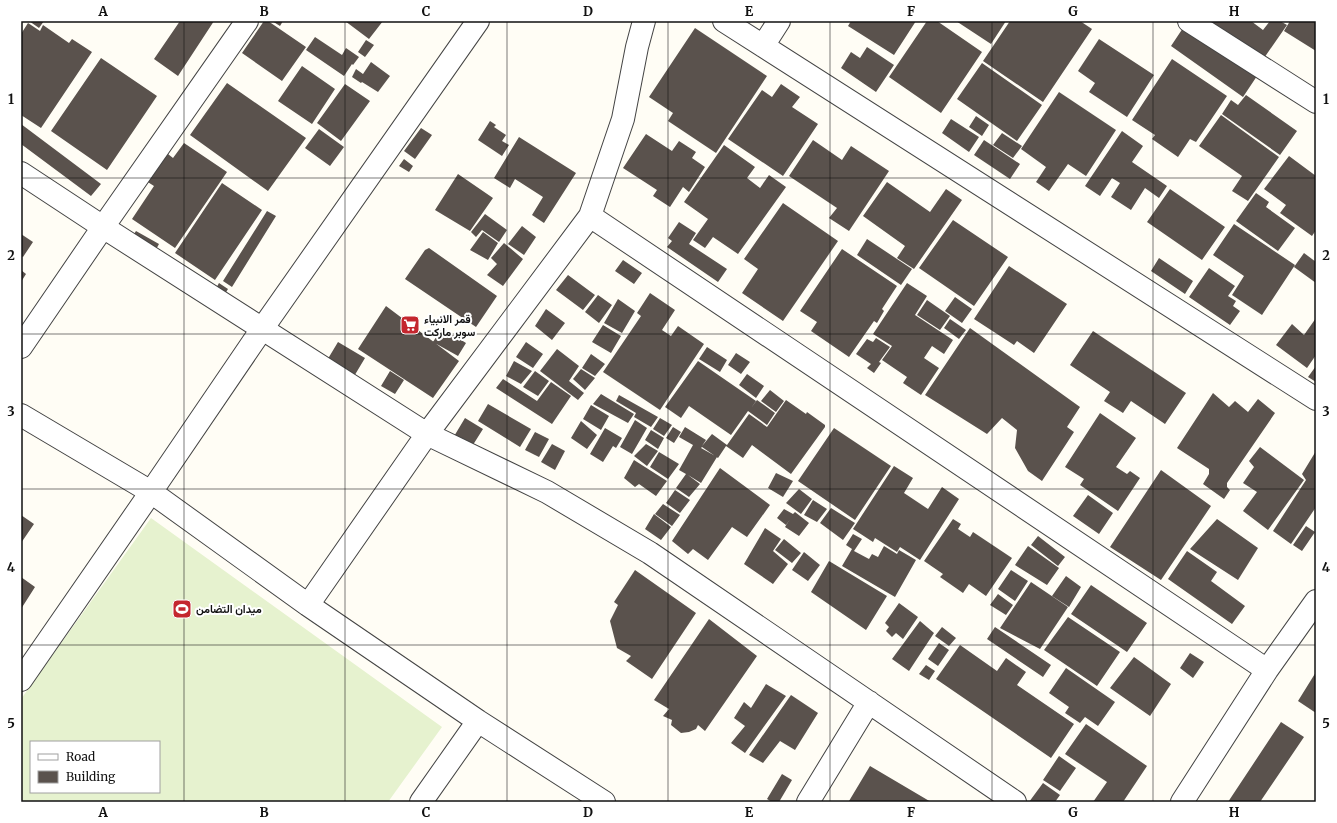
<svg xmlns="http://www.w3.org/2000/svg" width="1337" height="823" font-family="Merriweather,Vazirmatn,serif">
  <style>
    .pitch { fill: #e6f2cf; fill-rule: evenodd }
    .building { fill: #5a524d }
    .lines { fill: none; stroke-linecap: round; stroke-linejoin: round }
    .minor-casing { stroke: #444; stroke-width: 24 }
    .minor { stroke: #fff; stroke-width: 22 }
    .grid { fill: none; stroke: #111; stroke-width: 1; stroke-opacity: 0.55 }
    .labels { text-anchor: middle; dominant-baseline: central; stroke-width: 4; stroke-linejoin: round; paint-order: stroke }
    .poi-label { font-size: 11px; font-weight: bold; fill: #111; stroke: #fff; text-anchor: start }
    .neatline { fill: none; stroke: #111; stroke-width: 1.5 }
    .grid-label { font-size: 13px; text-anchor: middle; font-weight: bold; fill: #111 }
  </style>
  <rect width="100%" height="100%" fill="#fffdf5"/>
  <!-- pitch -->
  <path class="pitch" d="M151,518L442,727L388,802H21V699ZM31,742H159V792H31Z"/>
  <!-- building -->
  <path class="building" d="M29,21H44L39,28Z
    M180,21H214L178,76L154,59Z
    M264,21H268L306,47L282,81L242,53Z
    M272,21H283L280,26Z
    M345,21H383L369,39Z
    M851,21H916L894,55L848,26Z
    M927,21H937L982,52L941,113L889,77Z
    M956,21H1006L991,44Z
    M1010,21H1080L1092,29L1043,102L983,61Z
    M1205,21H1251L1263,30L1270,21H1280L1287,25L1262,61Z
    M1290,21H1316V51L1284,31Z
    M28,23L40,31L43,25L69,43L72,39L92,52L41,128L21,115V34Z
    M1185,25L1257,76L1243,97L1171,46Z
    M695,28L767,76L716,153L668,121L673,113L649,97Z
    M315,37L342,55L346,48L359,57L353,65L352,64L344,76L306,50Z
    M1099,39L1154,75L1127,117L1089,92L1095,83L1078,71Z
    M366,40L374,45L365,57L358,52Z
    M867,47L894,65L876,92L841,68L851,52L860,58Z
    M101,58L157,96L107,170L51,131Z
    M1172,59L1227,96L1196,142L1190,139L1178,157L1152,139L1155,135L1132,120Z
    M371,62L390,76L378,92L362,82L361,83L352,77L356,69L363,74Z
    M982,63L1042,105L1017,141L957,99Z
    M302,66L335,89L312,124L278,101Z
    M227,83L306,138L268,191L190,135Z
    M345,84L370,101L341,141L317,123Z
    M781,84L800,97L792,107L818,124L783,176L728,139L762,90L772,97Z
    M1059,92L1116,130L1086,176L1068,164L1049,191L1036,182L1046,167L1021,149Z
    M1246,95L1297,131L1280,155L1222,114L1231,100L1238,105Z
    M1221,115L1279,157L1248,201L1232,191L1242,176L1199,146Z
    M976,116L989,125L982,136L969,127Z
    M951,119L979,137L969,152L942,133Z
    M490,121L496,125L494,127L506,135L502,141L509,145L502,156L478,140Z
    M21,124L101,184L91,196L21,144Z
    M421,128L432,135L415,159L404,151Z
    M319,129L344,147L330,166L305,148Z
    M1122,131L1143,146L1132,162L1167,186L1159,198L1145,188L1131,210L1111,197L1120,183L1112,178L1100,196L1085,186Z
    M1002,133L1022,146L1013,158L993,145Z
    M646,134L672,151L679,141L696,152L692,158L705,167L689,192L683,187L670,207L653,196L657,190L623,168Z
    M519,137L576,173L544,223L532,215L543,197L515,179L510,188L494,178Z
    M813,140L842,160L851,146L889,171L849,231L829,218L837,208L789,176Z
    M984,140L1020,164L1010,179L974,155Z
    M184,143L227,172L175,248L132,219L154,186L143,179L163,150L173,158Z
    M724,145L755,167L747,178L760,188L769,175L786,187L738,254L713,237L705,248L693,240L708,219L684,202Z
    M1289,156L1316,176V230L1312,236L1280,213L1286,205L1264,189Z
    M404,159L413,166L409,172L399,166Z
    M458,174L493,198L470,231L435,210Z
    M887,182L930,212L946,189L962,200L914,269L897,258L905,246L863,216Z
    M222,183L262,210L215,280L175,253Z
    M1170,189L1225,227L1202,260L1147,222Z
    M1256,193L1269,202L1266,207L1295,228L1278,251L1236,221Z
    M783,203L838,241L783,321L742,293L758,269L744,259Z
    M267,211L276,216L232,287L223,281Z
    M485,214L507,230L499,242L482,230L476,237L471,232Z
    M953,220L1008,257L974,306L919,268Z
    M679,222L696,233L689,244L727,269L718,282L667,247L672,241L668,238Z
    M1234,224L1295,265L1262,315L1232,295L1244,276L1213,255Z
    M522,226L536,237L524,255L508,244Z
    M136,231L159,244L154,253L130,240Z
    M483,232L498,243L488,260L470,250Z
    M21,234L33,242L23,257L21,256Z
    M867,239L912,269L901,285L857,255Z
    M504,243L523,259L503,286L487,275L497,264L491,258Z
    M429,248L497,296L476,327L405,279L425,250Z
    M842,249L897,286L882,309L884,311L877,323L874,321L849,357L811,331L817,322L800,311Z
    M1304,253L1316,262V283L1294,267Z
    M1159,258L1193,281L1185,294L1151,271Z
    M623,260L642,273L634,284L615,271Z
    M1009,266L1067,304L1034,353L1017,341L1014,345L974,319Z
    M1209,268L1235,286L1228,296L1236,301L1233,306L1240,311L1230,325L1189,297Z
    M21,270L26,274L21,282Z
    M568,275L595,295L583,310L556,290Z
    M219,283L228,289L223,297L214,292Z
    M907,283L927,296L915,315L953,340L944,354L932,346L924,358L939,368L921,395L903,383L907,377L882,360L892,346L873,334Z
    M650,293L675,310L662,330L671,336L678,326L704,344L660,410L603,372L641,316L637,313Z
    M598,295L612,305L599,323L585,312Z
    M955,297L972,309L962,323L945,311Z
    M618,299L635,311L622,333L604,323Z
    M927,300L950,316L940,330L917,315Z
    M386,306L459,361L433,398L358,349Z
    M546,309L565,323L552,340L535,326Z
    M1316,318V355L1307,368L1276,345L1292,324L1304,335Z
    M950,319L966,330L959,339L944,328Z
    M603,325L621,336L611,353L592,342Z
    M442,328L466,343L458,356L433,342Z
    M970,328L1080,407L1067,427L1074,432L1042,481L1028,471L1015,448L1017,430L1002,418L987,434L925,395Z
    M1093,331L1186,393L1165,424L1131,401L1123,413L1104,401L1110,392L1070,365Z
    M876,338L890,347L879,362L881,363L874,373L867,368L871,364L856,354L867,339L873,342Z
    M338,342L365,358L353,378L326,362Z
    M526,342L543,354L533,368L516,357Z
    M707,347L727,360L720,372L699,359Z
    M557,349L579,366L569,381L584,393L578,400L540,371Z
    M736,353L750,362L741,374L728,365Z
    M591,354L605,364L595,376L582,368Z
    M514,361L532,371L521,384L506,376Z
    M698,361L756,401L751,408L757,400L775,413L767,425L748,411L731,435L689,406L681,418L665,407Z
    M1316,366V382L1308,377Z
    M581,369L595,378L585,390L573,379Z
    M390,371L404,380L395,394L381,386Z
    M535,371L549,381L538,396L523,387Z
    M747,374L764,386L756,398L739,385Z
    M503,379L537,401L551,382L571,396L552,424L496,388Z
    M770,390L784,401L776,412L761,401Z
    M1213,393L1229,407L1235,401L1248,412L1258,399L1275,413L1227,483V487L1230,490L1224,499L1203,484L1209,474V469L1177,448Z
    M601,394L634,414L628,423L593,404Z
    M619,395L658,417L651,427L634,417L636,413L616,401Z
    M786,400L806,414L807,412L825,425V427L791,474L752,445L743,458L726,446L718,458L702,447L701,448L717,457L701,483L688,475L700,484L689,497L676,488L686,474L679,470L693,445L679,437L685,427L706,440L702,446L712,434L727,445L749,414L767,427Z
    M488,404L531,429L520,447L478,421Z
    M591,405L609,416L601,430L583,419Z
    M1100,413L1136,438L1116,467L1127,474L1130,471L1140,478L1118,511L1080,485L1084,479L1065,467Z
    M465,418L483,429L471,448L453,438Z
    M660,418L672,425L664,436L653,429Z
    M635,420L647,428L632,454L620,447Z
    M581,421L597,435L587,449L571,438Z
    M673,427L681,432L674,443L666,438Z
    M605,428L622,438L616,448L613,446L603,462L590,454Z
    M834,428L891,466L855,520L798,481Z
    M651,430L664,438L658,449L645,440Z
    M535,432L549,439L539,457L525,450Z
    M552,444L565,451L555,470L541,462Z
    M646,444L658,451L647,466L634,456Z
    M1260,447L1304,480L1268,530L1243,511L1257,492L1243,483L1254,467L1249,461Z
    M1316,451V507L1291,544L1273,531L1306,480L1302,474Z
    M659,452L679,464L668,479L650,467Z
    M634,460L667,481L656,496L639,484L635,487L624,478Z
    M894,466L913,478L904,493L928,509L942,487L959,499L920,560L900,547L897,552L875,538L873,542L853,529Z
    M720,468L770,505L747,537L732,527L708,560L693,549L688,554L672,541Z
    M1161,470L1211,506L1161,580L1110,547Z
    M776,473L793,481L783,497L768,488Z
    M799,489L812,499L801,514L786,503Z
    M675,490L690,500L680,513L666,503Z
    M1088,495L1113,513L1099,534L1073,516Z
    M813,500L827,509L817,522L804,515Z
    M663,504L680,515L672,526L655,514Z
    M831,508L855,523L843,540L820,523Z
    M784,509L793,514L795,512L809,523L799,536L785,527L790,519L786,525L777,518Z
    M654,514L671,527L661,540L645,529Z
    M21,515L34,524L21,543Z
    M953,519L961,524L958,529L970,537L973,532L1012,558L986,596L969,584L963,593L940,577L943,574L924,561Z
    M1217,519L1258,548L1238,580L1190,549Z
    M1306,526L1315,532L1302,551L1293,545Z
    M765,528L781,539L773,551L788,564L773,584L744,564Z
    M853,534L862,539L854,551L869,559L872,554L878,557L884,546L897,554L899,550L916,560L895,597L842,566L852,549L846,545Z
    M1038,536L1065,557L1058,566L1031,545Z
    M784,539L801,553L792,563L775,550Z
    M1028,546L1059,568L1047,585L1015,565Z
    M1187,551L1217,572L1211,581L1245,606L1232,624L1168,579Z
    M804,552L820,565L808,581L792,570Z
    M829,561L887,596L866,630L811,592Z
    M635,570L696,613L652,679L626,661L631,656L617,648L610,621L618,605L614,602Z
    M1011,570L1028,581L1015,601L998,589Z
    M1066,576L1081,587L1069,607L1052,596Z
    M21,577L35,587L21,609Z
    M1031,582L1068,607L1040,649L1000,628Z
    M1091,585L1147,623L1127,652L1071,614Z
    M998,594L1013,605L1006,615L990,605Z
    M899,603L918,617L903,639L896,633L892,637L886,631L889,627L885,623Z
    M1068,617L1120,652L1097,686L1044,650Z
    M709,619L757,656L705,731L698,725L696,729L689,732L681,733L671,725L672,720L663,716L669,709L654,700Z
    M920,621L934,633L909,671L892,659Z
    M942,627L956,638L949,646L935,636Z
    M995,627L1051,665L1043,677L987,639Z
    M939,643L949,650L938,666L928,659Z
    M960,645L997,671L1006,658L1026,672L1017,685L1074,724L1051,758L936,679Z
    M1190,653L1204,662L1193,678L1180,668Z
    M1134,657L1171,684L1150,716L1110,688Z
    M926,665L935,671L929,680L919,674Z
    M1066,668L1115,702L1098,726L1085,717L1080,723L1065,713L1069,707L1049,693Z
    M1316,672V713L1298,701Z
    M766,684L786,696L745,753L731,743L745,726L734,718L744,702L751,708Z
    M791,695L818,713L795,750L780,741L763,763L749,755Z
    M1281,722L1304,737L1260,802H1228Z
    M1086,724L1147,766L1123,802H1093L1107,782L1065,754Z
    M1059,756L1076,768L1060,791L1043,780Z
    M870,766L931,802H851L849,801Z
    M782,774L792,780L779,802H772L767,799Z
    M1043,783L1060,795L1055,802H1029Z"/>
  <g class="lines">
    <defs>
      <path id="minor" d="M724,21L1316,399
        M1189,21L1316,102
        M763,46L779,21
        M21,173L103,227L427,434L547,492L650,553L1015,802
        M590,216L1267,670
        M21,347L103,227L247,21
        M21,415L151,492L308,605L478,721L604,802
        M308,605L427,434L590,216L623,119L637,47L644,21
        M21,680L151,492L262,329L478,21
        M421,802L478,721
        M808,802L869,702
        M1182,802L1267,670L1316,601"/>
    </defs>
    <!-- minor casing -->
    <use href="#minor" class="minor-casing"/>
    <!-- minor -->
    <use href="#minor" class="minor"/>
  </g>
  <!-- grid -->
  <path class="grid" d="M184,21V802M345,21V802M507,21V802M668,21V802M830,21V802M992,21V802M1153,21V802M21,178H1316M21,334H1316M21,489H1316M21,645H1316"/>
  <!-- icons -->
  <defs>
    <symbol id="supermarket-square" viewBox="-11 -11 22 22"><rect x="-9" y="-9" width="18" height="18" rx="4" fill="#c4262e" stroke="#fff"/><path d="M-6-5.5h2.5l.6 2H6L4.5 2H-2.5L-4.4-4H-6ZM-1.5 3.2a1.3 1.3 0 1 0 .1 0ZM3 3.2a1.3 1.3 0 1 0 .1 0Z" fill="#fff"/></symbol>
    <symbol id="stadium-square" viewBox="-11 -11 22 22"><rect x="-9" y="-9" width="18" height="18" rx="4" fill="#c4262e" stroke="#fff"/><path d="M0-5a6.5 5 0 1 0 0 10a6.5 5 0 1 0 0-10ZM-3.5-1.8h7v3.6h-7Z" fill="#fff"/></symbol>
  </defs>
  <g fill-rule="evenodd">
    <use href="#supermarket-square" x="399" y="314" width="22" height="22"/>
    <use href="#stadium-square" x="171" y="598" width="22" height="22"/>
  </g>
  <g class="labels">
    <!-- poi labels -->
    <g class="poi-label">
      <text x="424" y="319">قمر الانبياء<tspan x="424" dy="13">سوبر ماركت</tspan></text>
      <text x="196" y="609">ميدان التضامن</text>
    </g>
  </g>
  <!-- border -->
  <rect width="1337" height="823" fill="none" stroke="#ffffff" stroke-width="44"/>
  <!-- legend -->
  <rect x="30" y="741" width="130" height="52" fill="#ffffff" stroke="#a0a0a0"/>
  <rect x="38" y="754" width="20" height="6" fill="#ffffff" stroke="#a0a0a0"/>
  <text x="66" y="761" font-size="12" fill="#111111">Road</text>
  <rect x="38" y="771" width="20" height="12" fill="#5a524d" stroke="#a0a0a0"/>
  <text x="66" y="781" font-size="12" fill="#111111">Building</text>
  <rect x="22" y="22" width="1293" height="779" class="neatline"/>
  <g class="grid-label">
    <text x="103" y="16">A</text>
    <text x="264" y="16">B</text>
    <text x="426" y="16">C</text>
    <text x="588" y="16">D</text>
    <text x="749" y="16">E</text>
    <text x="911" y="16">F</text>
    <text x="1073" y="16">G</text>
    <text x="1234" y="16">H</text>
    <text x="11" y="104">1</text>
    <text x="1326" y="104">1</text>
    <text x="11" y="260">2</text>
    <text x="1326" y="260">2</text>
    <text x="11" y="416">3</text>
    <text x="1326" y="416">3</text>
    <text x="11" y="572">4</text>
    <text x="1326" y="572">4</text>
    <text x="11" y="728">5</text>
    <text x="1326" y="728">5</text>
    <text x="103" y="817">A</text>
    <text x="264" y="817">B</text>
    <text x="426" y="817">C</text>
    <text x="588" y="817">D</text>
    <text x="749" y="817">E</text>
    <text x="911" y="817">F</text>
    <text x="1073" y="817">G</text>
    <text x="1234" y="817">H</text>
  </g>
</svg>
